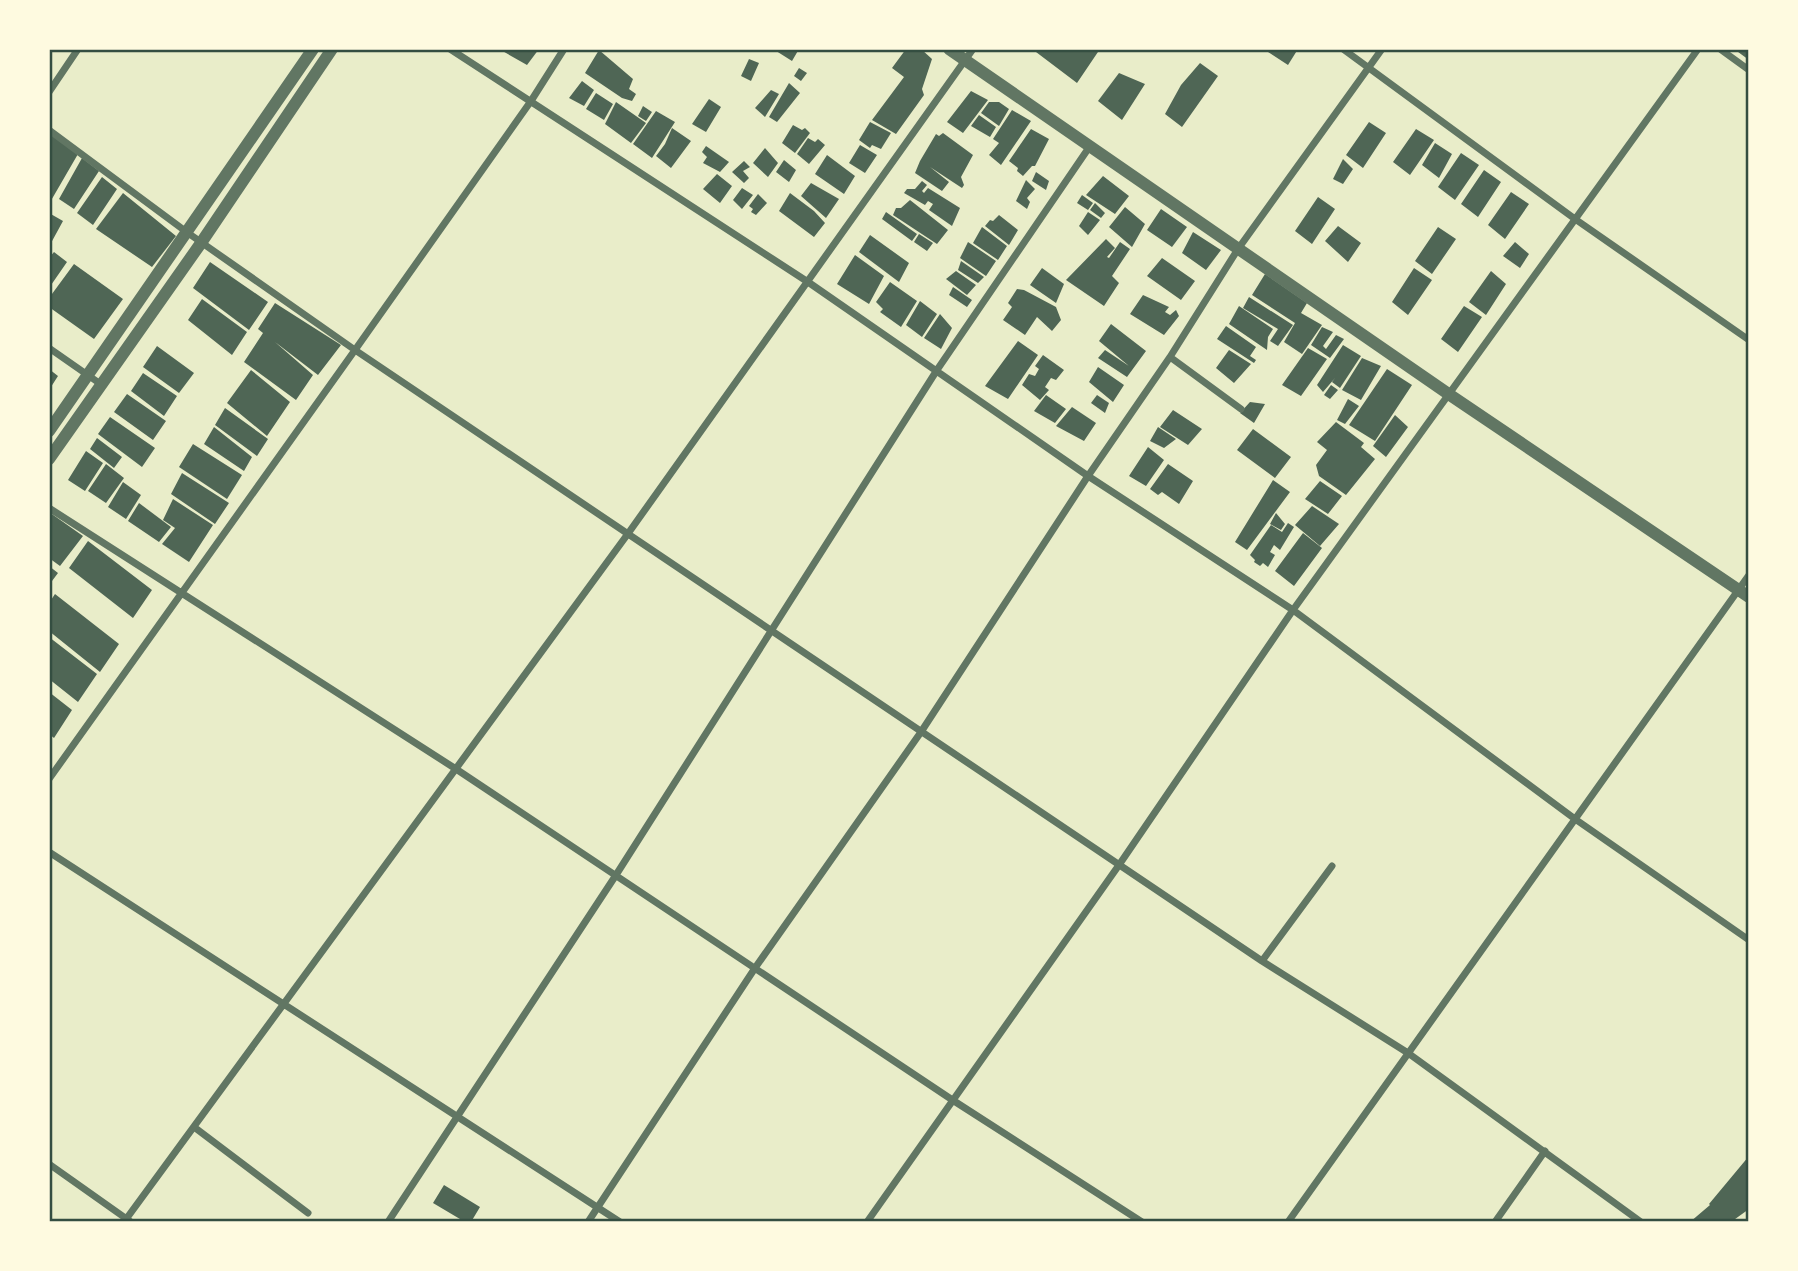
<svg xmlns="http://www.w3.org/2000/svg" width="1798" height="1271" font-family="Ubuntu,sans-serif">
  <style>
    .building { fill: #4f6655 }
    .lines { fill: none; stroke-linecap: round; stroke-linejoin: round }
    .minor { stroke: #617663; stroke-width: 7 }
    .tertiary { stroke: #617663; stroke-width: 12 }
    .neatline { fill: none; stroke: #344e41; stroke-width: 2.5 }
  </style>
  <rect width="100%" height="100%" fill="#e9edc9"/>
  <!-- building -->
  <path class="building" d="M499,49H539L527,65Z
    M773,49H799L792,61Z
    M906,49H921L932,59L922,89L924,95L896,134L872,120L904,77L892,68Z
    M1038,49H1100L1077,83L1036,52Z
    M1270,49H1298L1288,65L1268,52Z
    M1734,49H1749V60Z
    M599,50L633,79L629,89L636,94L632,101L622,98L585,73Z
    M749,59L759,63L751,81L741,76Z
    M1200,63L1218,76L1182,127L1165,114L1181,85Z
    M799,68L807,73L801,81L794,76Z
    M1119,73L1145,84L1122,120L1098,101Z
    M582,81L594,90L584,106L569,98Z
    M789,83L800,93L777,122L769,117Z
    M771,90L779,94L765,117L755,108Z
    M971,91L988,100L963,133L947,122Z
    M596,93L613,104L604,120L586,109Z
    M709,99L721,107L706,132L692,124Z
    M616,102L646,123L631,143L605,124Z
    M989,102H999L1009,109L999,126L981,113Z
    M643,106L652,112L646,121L638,116Z
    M1012,110L1031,121L1001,165L989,155L999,143L993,139Z
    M656,111L675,122L652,158L633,144Z
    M979,115L996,127L990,137L971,126Z
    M870,122L891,133L881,149L872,145L870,148L859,140Z
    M1369,122L1386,133L1363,168L1346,155Z
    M793,125L802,130L805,128L810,133L795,153L782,143Z
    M672,128L691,141L671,168L656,156L665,144Z
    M1031,129L1049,139L1035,166H1032L1023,176L1017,171L1018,168L1009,161Z
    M1416,129L1434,140L1410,175L1393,162Z
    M49,133L78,154L49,204Z
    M943,133L973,155L961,177L964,185L962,188L930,167L949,182L942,191L915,173L920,161L936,134L939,136Z
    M808,138L815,142L818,139L825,145L809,164L797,154Z
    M1435,143L1452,154L1439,178L1422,165Z
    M860,145L877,155L865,173L849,163Z
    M706,146L729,162L720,172L703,163L707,157L702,152Z
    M765,148L778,163L768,177L753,163Z
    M1461,153L1479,165L1455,200L1438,187Z
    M827,155L855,176L844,194L815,174Z
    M82,158L99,171L74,209L59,199Z
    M1343,159L1353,169L1343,184L1333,179Z
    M784,160L796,170L789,182L776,172Z
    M744,161L750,167L743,171L749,178L744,183L732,172Z
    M1484,170L1501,182L1478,217L1461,204Z
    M1036,172L1049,181L1046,190L1032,181Z
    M717,174L732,186L720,203L703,189Z
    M1103,176L1129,196L1115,214L1086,195Z
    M102,177L117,189L93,225L77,213Z
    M1026,180L1035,189L1027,198L1030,202L1027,209L1016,201Z
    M922,181L927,185L922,191L924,193L928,188L960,208L952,226L929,210L933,204L928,201L925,205L904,193L907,189H915Z
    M811,183L839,199L826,218L801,196Z
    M742,188L753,195L742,209L733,200Z
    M1511,192L1529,204L1505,239L1488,225Z
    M123,193L176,236L152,267L96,229Z
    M790,193L814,211L825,223L814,237L779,211Z
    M758,194L767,203L756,215L751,212L753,209L749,206Z
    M1082,195L1093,203L1088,210L1077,203Z
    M1318,197L1335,209L1312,244L1295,231Z
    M910,200L948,230L937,244L893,215L896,208H901Z
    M1095,203L1105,213L1101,218L1090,210Z
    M1125,207L1145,224L1132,247L1109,227Z
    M1161,209L1187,227L1172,247L1147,230Z
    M886,212L917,234L912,241L882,219Z
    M1088,212L1100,220L1088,235L1079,226Z
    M49,213L63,221L51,243L49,242Z
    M999,215L1018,230L1009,245L985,226L990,220L993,221Z
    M1338,226L1361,243L1348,262L1325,241Z
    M982,227L1007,246L998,260L973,243Z
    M1438,227L1456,239L1432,274L1415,261Z
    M1193,232L1221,250L1206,270L1182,253Z
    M919,234L933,243L927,251L914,242Z
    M870,235L909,263L899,282L859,252Z
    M1106,239L1115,248L1107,257L1109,258L1120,242L1130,249L1112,276L1119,283L1104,306L1066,280Z
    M968,242L996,261L986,276L960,258Z
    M1515,242L1529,254L1520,268L1503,256Z
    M54,252L67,262L49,288V258Z
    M855,255L884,276L869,304L837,284Z
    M1162,258L1195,281L1181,300L1147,276Z
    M961,261L984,277L978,283L958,270Z
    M210,262L268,302L249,330L193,288Z
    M74,264L123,299L94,339L49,307V298Z
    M1042,268L1064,284L1056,303L1030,285Z
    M1414,268L1432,280L1408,315L1392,302Z
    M956,271L976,285L967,295L946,279Z
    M1491,271L1506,284L1486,315L1469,302Z
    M1265,274L1307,303L1301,313L1322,325L1302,354L1284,342L1295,323L1252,295Z
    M890,282L917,301L901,327L880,312L883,309L876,302Z
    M953,287L972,300L967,307L949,295Z
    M1017,289L1024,290L1056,307L1061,320L1052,331L1037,317L1025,335L1003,320L1012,307L1008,303Z
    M1143,295L1169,307L1165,312L1170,315L1176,310L1179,316L1164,335L1130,314Z
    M1249,297L1293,325L1278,346L1270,341L1278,329L1243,308Z
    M202,299L247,332L232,355L188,320Z
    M920,301L937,314L922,337L906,325Z
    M275,303L341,345L318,375L275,342L313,375L296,400L244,362L263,333L258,329Z
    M1239,306L1273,329L1268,337L1267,350L1229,324Z
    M1464,306L1482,317L1458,352L1441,339Z
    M940,314L952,328L941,349L924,338Z
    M1111,324L1146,351L1127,377L1098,358L1105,350L1129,366L1099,341Z
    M1226,326L1256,347L1250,356L1256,360L1254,363L1217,339Z
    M1322,327L1333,332L1323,346L1326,349L1336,335L1344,339L1330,358L1311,345Z
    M1018,341L1038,355L1008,399L985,386Z
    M1343,345L1361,356L1340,388L1332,382L1335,378L1323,392L1317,385Z
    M157,346L194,373L179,393L143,367Z
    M1308,348L1327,359L1301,396L1282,385Z
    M1229,350L1251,364L1234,383L1216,368Z
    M1043,355L1064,370L1056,380L1051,378L1045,387L1049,390L1040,400L1022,385L1029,374L1035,376L1039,369L1035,366Z
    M1362,358L1381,366L1361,400L1342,390Z
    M1098,367L1124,385L1113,402L1089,382Z
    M49,369L58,376L49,390Z
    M1387,369L1412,385L1375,441L1349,425Z
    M251,370L290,402L267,436L227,403Z
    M143,373L177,396L164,416L131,391Z
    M1331,385L1338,390L1330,399L1324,395Z
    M127,394L166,421L153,440L114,412Z
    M1046,395L1066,409L1055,423L1034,411Z
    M1097,395L1109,403L1105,413L1091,403Z
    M1348,399L1359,406L1345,424L1337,420Z
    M1250,402L1265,404L1254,423L1240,413Z
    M1072,407L1096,423L1084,441L1056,426Z
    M225,408L268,439L257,456L215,425Z
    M1173,410L1202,429L1188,445L1160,427Z
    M1395,415L1408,427L1386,457L1373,446Z
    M110,417L155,448L142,467L98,434Z
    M1336,422L1364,443L1361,447L1375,459L1346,495L1319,476L1316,465L1327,450L1317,442Z
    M214,427L252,457L244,471L204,444Z
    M1158,427L1176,439L1164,448L1150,441Z
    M1253,429L1291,457L1275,478L1237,450Z
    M97,438L122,457L114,468L90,449Z
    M193,444L242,475L227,499L179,467Z
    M1148,447L1164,460L1146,486L1129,476Z
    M86,451L103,463L85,491L68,480Z
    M106,464L124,478L106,503L88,491Z
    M1168,464L1193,481L1179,504L1162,492L1158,495L1150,489Z
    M182,473L229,503L215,524L171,494Z
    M1273,480L1290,492L1247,550L1235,542Z
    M1320,481L1342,496L1328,514L1305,499Z
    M123,482L141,495L126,519L108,507Z
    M173,499L213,525L189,562L162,544L175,528L163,520Z
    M139,503L171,527L159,542L128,521Z
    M1312,506L1339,524L1320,546L1295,525Z
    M49,512L83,536L60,566L49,558Z
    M1276,513L1285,524L1281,530L1270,524Z
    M1288,523L1294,527L1280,550L1274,545L1270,552L1275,555L1268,567L1263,563L1260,566L1254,562L1255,560L1250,555L1271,525L1282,532Z
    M1303,533L1322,548L1294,586L1275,571Z
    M88,541L152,590L133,618L69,568Z
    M49,566L58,573L49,585Z
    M55,594L119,644L100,672L49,631V603Z
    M49,637L97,674L78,702L49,679Z
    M49,692L72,710L54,738L49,734Z
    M1749,1156V1209L1731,1222H1690L1710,1205L1709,1204Z
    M444,1185L480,1207L471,1222H465L433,1203Z"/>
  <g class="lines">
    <!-- minor -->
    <path class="minor" d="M450,49L808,282L1088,476L1293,610L1575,819L1749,940
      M1343,49L1575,219L1749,340
      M1720,49L1749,70
      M49,92L78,49
      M49,130L188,233L355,350L1262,961L1408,1053L1641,1222
      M49,348L102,385
      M1170,357L1241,409
      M49,508L456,769L954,1101L1142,1222
      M49,779L355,350L531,101L564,49
      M49,852L620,1222
      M1262,961L1332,866
      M194,1127L308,1213
      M49,1164L131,1222
      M124,1222L627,535L973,49
      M388,1222L616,875L937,370L1090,146
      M588,1222L755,968L921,732L1088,476L1170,357L1238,249L1382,49
      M867,1222L1119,865L1293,610L1698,49
      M1288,1222L1749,575
      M1495,1222L1545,1151"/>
    <!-- tertiary -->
    <path class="tertiary" d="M949,49L1450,395L1749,597
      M49,431L313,49
      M49,459L201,243L332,49"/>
  </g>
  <!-- border -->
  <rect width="1798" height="1271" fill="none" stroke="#fefae0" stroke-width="102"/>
  <rect x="51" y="51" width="1696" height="1169" class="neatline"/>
</svg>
